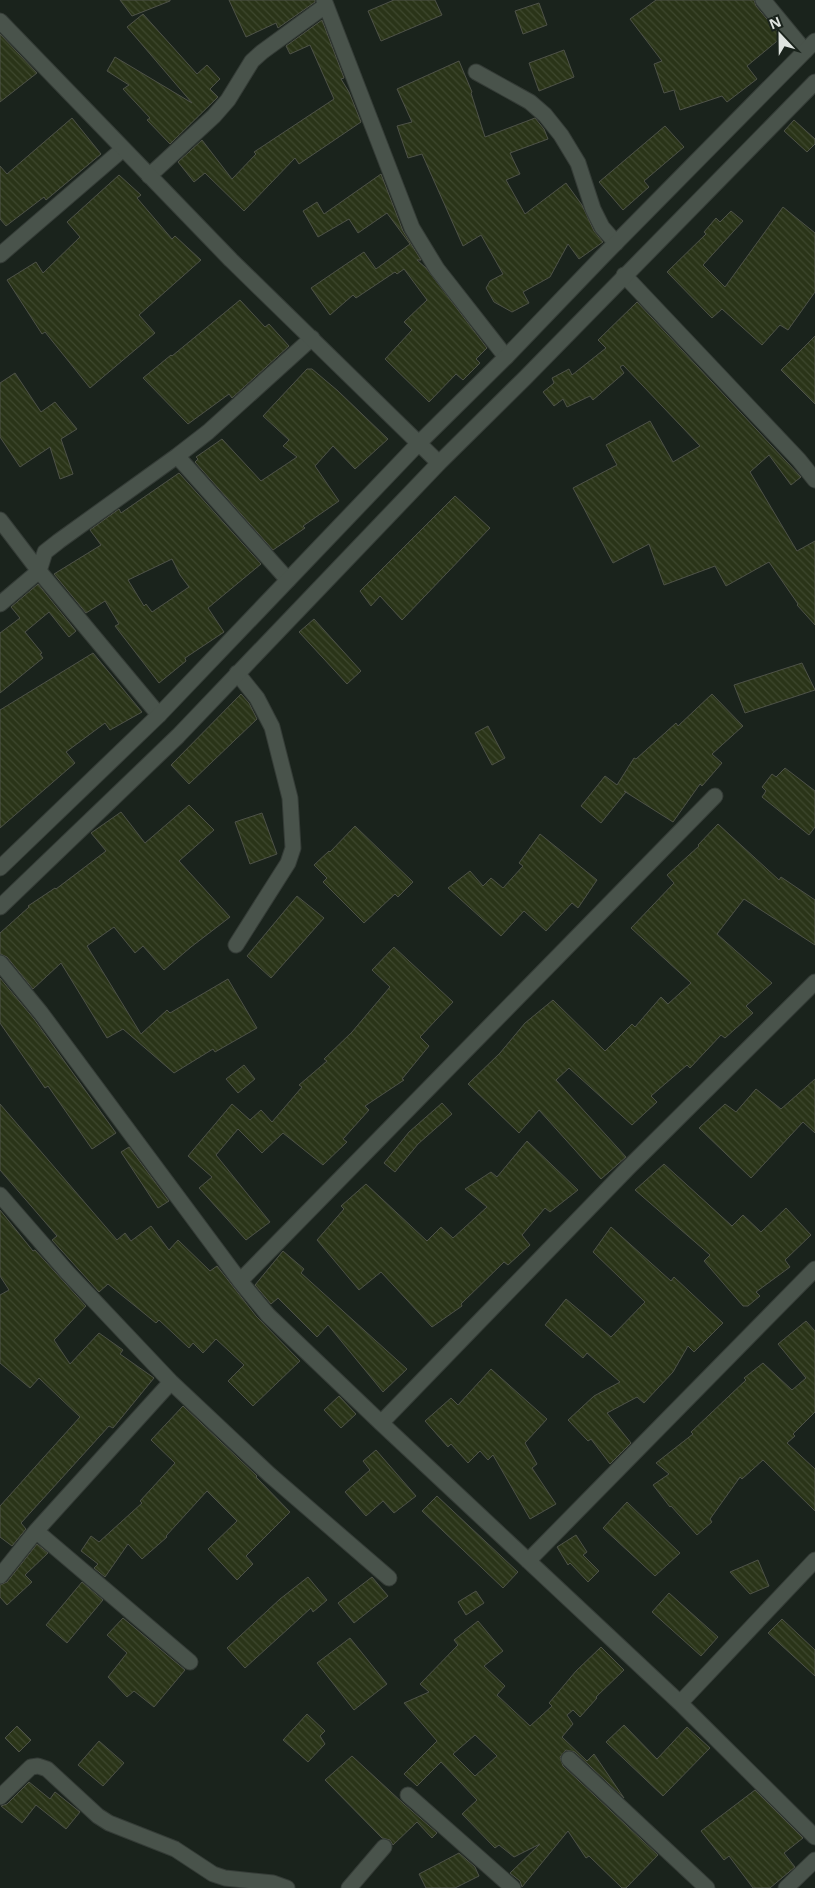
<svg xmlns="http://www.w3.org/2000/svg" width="815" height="1888" font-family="'Noto Sans',sans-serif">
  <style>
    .building { fill: url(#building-back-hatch); stroke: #4e5248; fill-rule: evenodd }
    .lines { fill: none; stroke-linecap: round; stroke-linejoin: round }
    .street-casing { stroke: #353c37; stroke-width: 17 }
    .secondary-casing { stroke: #353c37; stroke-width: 17 }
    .street { stroke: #49534b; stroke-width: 15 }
    .secondary { stroke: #49534b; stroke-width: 15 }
  </style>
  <defs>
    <pattern id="building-back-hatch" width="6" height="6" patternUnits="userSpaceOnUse" patternTransform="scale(1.25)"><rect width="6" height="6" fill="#2a3418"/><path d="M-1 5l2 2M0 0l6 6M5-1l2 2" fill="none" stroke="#3e482e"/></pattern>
  </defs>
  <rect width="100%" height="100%" fill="#1a231c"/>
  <!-- building -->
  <path class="building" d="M120,0H170V1L132,16Z
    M229,0H315V2L278,28L276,23L246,37Z
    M394,0H435L442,15L381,41L368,11Z
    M656,0H754L756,6L782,37L747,66L757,79L727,102L722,96L680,110L674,90L664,93L654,64L662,61L630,19Z
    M539,3L547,25L523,34L515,11Z
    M143,14L197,74L207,65L220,79L210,89L218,97L170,144L147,120L150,118L123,89L129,85L107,71L115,57L192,103L127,27Z
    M322,20L344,78L341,79L349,92L361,122L299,164L295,158L244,211L205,173L194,182L178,162L202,140L232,179L256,154L254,152L334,99L310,45L290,54L286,46Z
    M0,34L37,73L0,102Z
    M564,50L574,77L539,91L529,63Z
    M459,61L472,92L471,93L485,137L535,118L544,129L548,139L510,153L520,174L506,180L525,214L566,183L582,205L594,231L603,242L579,259L568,244L550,277L523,292L529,303L512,312L494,302L486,288L490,281L503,274L481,235L463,246L422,154L408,158L397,126L412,122L397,89Z
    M72,118L101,154L46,200L44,197L6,226L0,219V166L7,174Z
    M794,120L815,139V144L807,152L784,131Z
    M665,126L684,147L644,181L649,187L623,210L599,182Z
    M381,174L403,231L421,260H417L426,268L487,348L476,359L480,363L463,380L456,374L429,402L385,359L412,330L404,322L427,300L404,269L397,274L395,272L356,298L353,295L330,315L311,288L364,252L376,269L410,244L387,213L358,233L349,219L318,237L303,211L317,202L324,214Z
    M119,175L141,195L137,198L172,239L175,236L201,260L139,315L155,333L90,388L45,332L42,334L7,280L36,262L43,273L80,237L67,222Z
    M783,207L815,233V292L788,330L780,325L762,345L722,309L712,318L667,272L706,234L704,232L716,218L720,222L731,211L743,221L703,265L725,287Z
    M240,300L265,327L269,324L289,346L232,398L229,394L188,424L143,378L171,355L172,356Z
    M637,302L801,477L791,485L769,455L750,472L797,551L815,541V625L797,605L798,604L769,562L726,586L715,566L664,585L649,544L613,563L573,488L617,465L606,445L650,421L673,462L700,446L623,365L620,367L624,373L593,400L590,396L567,407L563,399L554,406L543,392L554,383L552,378L569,369L572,375L606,348L598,340Z
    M815,336V404L781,370Z
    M307,369H312L338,391L388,439L355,469L333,446L315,466L339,501L303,526L305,528L273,550L195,462L198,459L196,457L222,439L261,481L297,457L283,446L289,440L263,416Z
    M15,373L41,412L55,402L77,429L61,439L73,474L60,479L50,447L20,467L0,437V383Z
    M179,473L261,564L208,608L224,632L185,658L186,661L159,683L115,626L119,624L105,601L86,613L54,574L101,545L90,530L119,509L121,513ZM172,559L180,575L189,587L152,612L146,604L144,606L128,580Z
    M455,496L490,528L402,620L380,596L371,606L360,591Z
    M38,584L76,631L69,637L49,612L25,632L42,653L40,654L43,658L0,693V633L20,618L11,607Z
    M314,619L361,671L347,684L299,632Z
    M93,653L142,712L110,730L105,723L66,752L75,763L0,828V710Z
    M802,663L815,690L745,713L734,685Z
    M241,694L249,703L257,719L189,784L171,765Z
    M712,694L743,726L712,754L722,763L702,786L700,784L673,822L624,791L626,792L601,823L581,806L605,776L617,785L634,758L636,759L676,723L678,726Z
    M488,726L505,758L492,765L475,733Z
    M785,768L815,791V827L809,835L762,797L766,791L762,787L772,774L776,777Z
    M189,805L214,830L179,861L230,917L191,947L164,970L143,946L135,953L114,927L87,946L141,1034L167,1010L170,1013L228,979L257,1028L215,1052L213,1049L174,1073L123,1029L107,1038L61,963L33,989L7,957L0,954V933L29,907L28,906L55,888L56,889L106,851L91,833L121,812L145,843Z
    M262,813L277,854L250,864L235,822Z
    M718,824L779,880L781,877L815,900V945L744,899L717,934L772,983L746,1006L753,1013L725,1038L721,1035L690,1068L687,1065L651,1096L657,1102L632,1125L569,1068L556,1080L626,1157L601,1179L539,1110L519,1133L468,1084L500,1053L525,1023L553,1000L605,1051L632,1024L635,1027L661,997L668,1004L691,983L631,928L674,883L667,875L699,846L698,845Z
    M355,826L413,882L398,897L395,894L364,923L323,882L327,878L314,865L329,851L330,852Z
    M540,834L597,880L578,908L572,903L546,931L524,911L501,936L448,888L470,871L483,886L491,878L503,888L523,866L519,863Z
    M297,896L324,918L271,978L247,956Z
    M394,947L453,1002L420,1037L429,1046L402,1079L404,1080L365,1106L369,1110L343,1139L347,1142L323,1165L283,1133L262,1153L238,1129L216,1155L270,1222L246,1240L199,1188L212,1177L188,1156L232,1104L250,1120L261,1110L272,1122L302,1087L299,1085L327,1061L324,1059L352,1032L390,987L372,970Z
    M0,978L34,1019L116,1133L92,1149L48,1086L45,1088L0,1023Z
    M244,1065L255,1079L238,1093L226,1079Z
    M815,1079V1133L803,1122L751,1178L699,1128L725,1104L736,1112L756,1089L781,1109Z
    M442,1103L452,1114L418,1144L395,1172L384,1163L409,1132Z
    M0,1104L117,1240L125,1233L131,1241L151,1226L169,1250L178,1240L210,1271L217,1266L256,1316L300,1361L253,1406L228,1381L244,1365L216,1339L203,1353L193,1343L189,1348L159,1320L156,1323L108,1284L99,1292L52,1240L57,1236L0,1170Z
    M527,1141L578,1190L550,1212L545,1208L522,1235L530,1245L508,1265L504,1262L461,1304L462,1306L432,1327L381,1272L359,1290L317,1240L344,1209L341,1206L366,1184L427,1241L441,1227L453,1238L487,1207L465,1189L491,1172L497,1177Z
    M129,1147L169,1201L158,1208L121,1152Z
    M664,1164L732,1226L743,1215L761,1232L786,1208L811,1235L785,1260L790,1267L756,1292L760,1296L748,1306H743L704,1261L710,1255L635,1190Z
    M0,1210L33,1251L35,1250L86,1306L54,1340L70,1364L99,1333L123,1350L120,1354L154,1378L113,1428L109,1426L21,1523L26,1529L12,1546L0,1537V1506L80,1417L39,1378L30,1388L0,1363V1295L9,1290L0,1276Z
    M611,1227L671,1281L674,1277L723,1323L694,1352L688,1346L673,1372L644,1403L637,1397L607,1413L631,1443L610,1464L591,1439L588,1441L568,1420L594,1396L620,1382L587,1353L583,1358L545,1325L566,1299L611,1337L645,1302L593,1252Z
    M283,1251L304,1269L301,1273L407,1369L383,1392L328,1325L317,1337L278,1298L271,1304L255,1285Z
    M806,1321L815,1331V1412L793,1434L795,1436L787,1443L815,1469V1511L763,1460L742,1479L740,1477L710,1519L712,1522L697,1535L671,1506L670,1507L653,1485L669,1474L656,1463L693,1434L691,1432L746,1380L744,1378L763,1363L792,1390L806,1378L778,1344Z
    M491,1369L547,1419L525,1443L537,1464L532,1468L556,1504L530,1519L493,1455L488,1460L480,1451L468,1463L451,1444L448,1447L425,1421L451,1398L458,1405Z
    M339,1396L356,1414L341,1428L324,1410Z
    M183,1406L257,1476L256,1477L290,1512L246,1556L253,1564L237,1580L208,1549L237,1521L207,1491L166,1536L167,1537L142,1559L128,1544L105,1577L94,1568L98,1564L81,1551L91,1536L99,1542L142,1503L140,1501L175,1463L151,1440Z
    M376,1450L416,1496L394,1513L383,1501L366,1516L345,1492L370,1470L363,1461Z
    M437,1496L518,1572L503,1588L422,1511Z
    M627,1502L680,1553L655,1576L603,1528Z
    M576,1535L587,1552L583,1555L599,1571L588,1582L570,1563L568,1565L557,1547Z
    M37,1544L48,1553L25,1575L32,1582L7,1605L0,1597V1585L7,1582Z
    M758,1560L769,1586L750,1594L730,1572Z
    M308,1577L327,1600L313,1612L311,1608L245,1668L227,1648L280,1599Z
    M372,1577L388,1596L354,1623L338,1603Z
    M82,1582L103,1600L67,1643L46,1625Z
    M476,1591L484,1603L466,1615L458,1602Z
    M669,1593L718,1637L701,1656L652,1612Z
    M123,1618L185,1670L154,1707L134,1691L127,1697L108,1677L127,1653L107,1635Z
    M782,1619L815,1650V1676L768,1633Z
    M478,1621L503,1651L484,1666L505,1686L497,1695L530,1726L552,1706L549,1703L576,1671L601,1647L624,1670L596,1697L597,1698L580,1717L573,1710L567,1715L573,1724L562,1737L587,1761L594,1754L624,1798L575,1752L566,1750L560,1757L563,1766L658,1855L626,1888H622L589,1856L586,1858L568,1831L522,1887L520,1881L510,1873L540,1844L514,1857L499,1845L495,1848L462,1814L477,1800L441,1762L417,1786L404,1774L437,1741L404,1703L429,1692L420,1684L458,1645L454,1640ZM475,1735L497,1756L475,1776L453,1754Z
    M350,1638L387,1684L354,1710L317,1663Z
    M307,1714L325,1731L320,1736L325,1744L308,1762L283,1740Z
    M624,1725L657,1759L687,1727L710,1748L663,1796L606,1742Z
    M17,1726L31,1740L19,1752L5,1738Z
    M99,1741L124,1763L103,1786L78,1765Z
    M352,1756L404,1804L437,1833L432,1838L417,1822L393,1845L390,1840L382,1838L325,1780Z
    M29,1782L50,1799L55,1792L80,1812L66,1829L36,1805L22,1823L1,1806L7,1804Z
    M755,1790L803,1838L784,1853L795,1867L770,1888H753L729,1856L724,1860L701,1831Z
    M459,1853L475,1867L479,1876L455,1888H426L419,1874Z"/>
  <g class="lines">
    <defs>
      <path id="street" d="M324,0L412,228L437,269L506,357
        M763,0L805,51
        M476,72L530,102L545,115L561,135L578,163L593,209L602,227L616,243
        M149,176L214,116L228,100L252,61L262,52L325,6
        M0,255L123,149
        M624,275L799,460L815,480
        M177,456L288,580
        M0,520L39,571L159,715
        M0,604L39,571L45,552L59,541L177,456L208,432L312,338
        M236,945L288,863L293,848L290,798L272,727L257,698L237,673
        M0,963L41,1013L240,1281L268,1315L381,1423L680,1703L815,1837
        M0,1195L67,1272L171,1382L270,1475L389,1578
        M240,1281L715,796
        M381,1423L628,1168L815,982
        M36,1531L190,1662
        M528,1561L815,1269
        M0,1576L36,1531L171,1382
        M680,1703L815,1560
        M569,1759L707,1888
        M408,1795L513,1888
        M0,1797L31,1767L38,1766L47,1769L98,1816L109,1823L175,1849L213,1874L225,1878L273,1883L287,1888
        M349,1888L384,1847
        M786,1888L815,1860"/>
      <path id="secondary" d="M0,21L231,260L439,463
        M0,868L159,715L418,444L506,357L602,257L815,41
        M0,907L178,736L439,463L525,378L815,82"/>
    </defs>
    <!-- street casing -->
    <use href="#street" class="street-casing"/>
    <!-- secondary casing -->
    <use href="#secondary" class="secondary-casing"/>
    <!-- street -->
    <use href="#street" class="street"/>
    <!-- secondary -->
    <use href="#secondary" class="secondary"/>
  </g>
  <!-- north arrow -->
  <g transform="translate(780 35) rotate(338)" stroke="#1a231c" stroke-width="4" paint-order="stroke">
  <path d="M0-4L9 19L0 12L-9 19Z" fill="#dfe4e0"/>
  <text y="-8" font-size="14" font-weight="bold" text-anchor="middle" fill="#dfe4e0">N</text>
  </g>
</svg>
